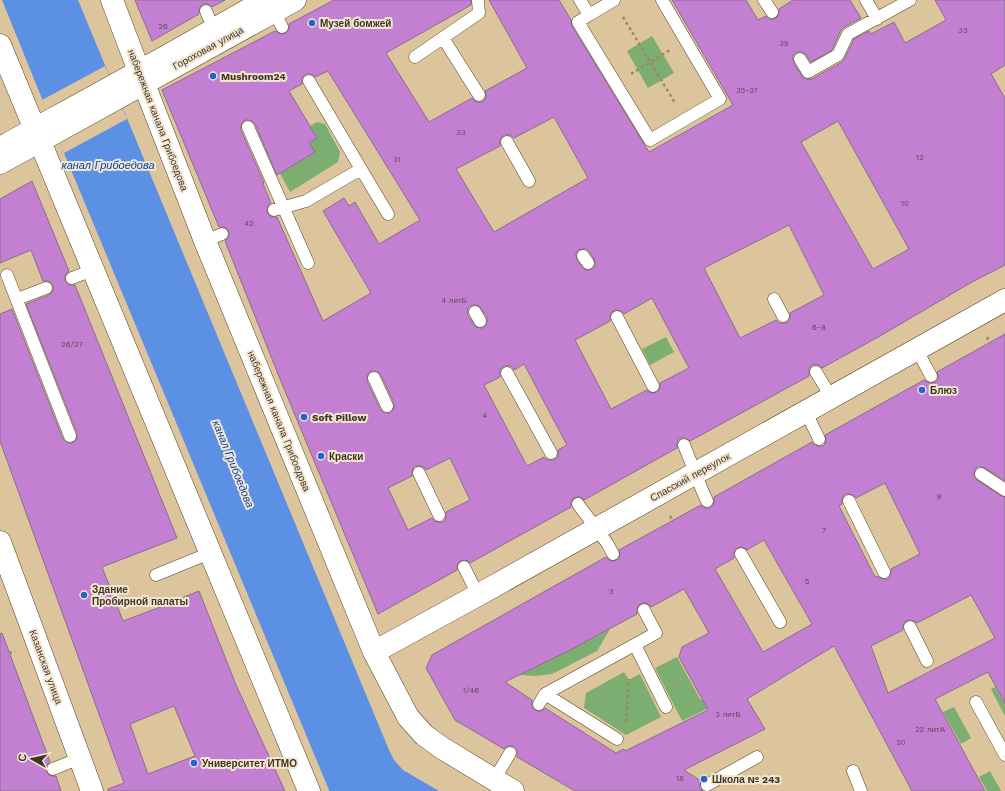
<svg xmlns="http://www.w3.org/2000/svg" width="1005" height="791" font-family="'Work Sans',sans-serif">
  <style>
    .green { fill: #7cad71 }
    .water { fill: #5c90e4 }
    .pier { fill: #dcc49c }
    .building { fill: #c380d3; stroke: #886d8f; fill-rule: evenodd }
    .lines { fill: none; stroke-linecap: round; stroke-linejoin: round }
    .lane-casing { stroke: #57431e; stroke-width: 13 }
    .street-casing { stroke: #57431e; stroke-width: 23 }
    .secondary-casing { stroke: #57431e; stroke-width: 23 }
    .path { stroke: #9a886a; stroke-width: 2.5; stroke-dasharray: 3 3; stroke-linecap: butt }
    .lane { stroke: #fff; stroke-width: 12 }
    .street { stroke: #fff; stroke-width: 22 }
    .secondary { stroke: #fff; stroke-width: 22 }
    .poi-dot { fill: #2165d0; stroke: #f3e6d2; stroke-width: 1.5 }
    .labels { text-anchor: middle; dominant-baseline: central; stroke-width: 4; stroke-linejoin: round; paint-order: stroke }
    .number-label { font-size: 8px; fill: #604850 }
    .poi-label { font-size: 10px; font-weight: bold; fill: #3f3525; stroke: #f3e6d2; text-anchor: start }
    .street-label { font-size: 10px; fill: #3f3525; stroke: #f3e6d2 }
    .water-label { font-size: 11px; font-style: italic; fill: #0246a7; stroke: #f3e6d2 }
  </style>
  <rect width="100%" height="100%" fill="#dcc49c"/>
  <!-- green -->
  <path class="green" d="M652,36L674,73L648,88L627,51Z
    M317,122L325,124L340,152L338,162L290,192L262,140L294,165L315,152L309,143L317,138L310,126Z
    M666,337L674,352L650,365L642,349Z
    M610,629L597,651L552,674L535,676L520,675L570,650Z
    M677,657L700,699L707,702L723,701L682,721L655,668Z
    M624,672L629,680L640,674L661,717L626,735L584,708L586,693Z
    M995,687L1005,705V716L991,689Z
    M954,707L971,738L961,744L943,712Z
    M990,771L1001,791H987L979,777Z"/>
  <!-- water -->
  <path class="water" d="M2,0H78L389,750L394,760L403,770L439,791H329V790L64,153Z"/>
  <!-- pier -->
  <path class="pier" d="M105,66L127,119L64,153L42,100Z"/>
  <!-- building -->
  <path class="building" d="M135,0H225L212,7L210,5L207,4H203L200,7L199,10V14L152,41Z
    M334,0H471V5L386,53L429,122L472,98L476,102H483L486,98V94L485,91L527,68L489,0H559L571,20L572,26L649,152L733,105L672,0H746L758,20L766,16L769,19H773L776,18L779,15V9L793,0H850L861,18L844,27L841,30L832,50L811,62L806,55L803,52H796L793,56V60L794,63L802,76L805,79H812L842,62L845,58L854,39L869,31L871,34L894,22L905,43L946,20L935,0H1005V65L991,74L1005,98V265L972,282L880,336L822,368L819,365H812L809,369V376L690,441L685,438H681L678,440L677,444V448L584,500L581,497H577L574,498L571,501V507L470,563L468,561L465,560L460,561L458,563L457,566V570L378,614L280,379L225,241L228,238L229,235V232L226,228L223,227H219L162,90L275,31L278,33L281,34L286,33L288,31L289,28V24ZM328,71L420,220L379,244L355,202L349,206L344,198L323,211L371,293L323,321L277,217H272L269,215L267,212V208L268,205L271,203L263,184L264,183L241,130V127L242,123L245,120H248L252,121L255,124L277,175L315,152L309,143L317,138L289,91L302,84V78L306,74H312L315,77ZM554,117L588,178L494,232L456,169L500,146V139L504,135H510L514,138ZM838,121L909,249L873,269L801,142ZM789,225L824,295L790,313V320L786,323H779L776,320L740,338L704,268ZM582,249H586L589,251L594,259L595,262V266L592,269L588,270H585L577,260L576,256V253L578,250ZM652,298L689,368L660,383V387L659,390L657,392L652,393L649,392L647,390L611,409L575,340L610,321V316L611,313L613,311L618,310L621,311L624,314ZM472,305H476L479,306L487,317V324L483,328H479L476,327L468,316V308ZM524,364L567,445L558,450V457L554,460H547L544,457L527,466L484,385L500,377V369L504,366H511L514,370ZM371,371H374L378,372L381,375L394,403V406L393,410L390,413H387L383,412L380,409L367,381V378L368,374ZM450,458L470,500L446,512V516L445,520L443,522H438L434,521L432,518L408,530L388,488L412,476V472L413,468L415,466H420L424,467L426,470Z
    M32,181L69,271L66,274L65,276V281L68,284L70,285H75L177,538L102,567L123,621L179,600V599L199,591L236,685L285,791H108V789L124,783L0,441V314L12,309L63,439L66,442L68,443H72L76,440L77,437V433L26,304L49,295L52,292L53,290V285L50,282L48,281H43L31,250L0,263V199ZM174,706L195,756L148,774L130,724Z
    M1005,334V481L985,468L982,467H977L975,470L974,474V478L1001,496L1005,497V704L988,672L935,699L985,791H912L834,646L747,699L765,729L684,770L701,781L700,785V788L703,791H575L517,757V750L513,746H507L504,749L455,720L426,668L432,655L540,594L606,557L609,560L612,561L617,560L619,558L620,555L619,550L701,505L703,507L706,508H710L713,505L714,502V497L812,442L814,445L818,446H823L825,444L826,440L825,435L924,380L927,382L930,383L935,382L938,380V377L937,372ZM885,483L920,554L891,569V572L890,576L888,579H884L880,578L877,576L875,577L839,506L842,504V500L843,497L845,494H850L853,495L856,498ZM764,540L812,624L763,652L715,569L734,558V551L737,548L741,547L745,548L747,550ZM684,589L709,633L682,647L679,657L708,710L625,751L624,749L616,753L545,708L542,711H539L535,710L532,707V700L505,682L570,650L637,614V609L638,606L640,604L645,603L648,604L651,607ZM971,595L995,638L888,693L871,646L903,630V626L904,623L906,621L911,620L914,621L917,623Z
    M2,633L50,762L47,765L46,768V771L49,775L52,776H56L61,791H0V634Z"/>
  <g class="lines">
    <defs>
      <path id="lane" d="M580,0L589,15L578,22L650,140L720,99L662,0
        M764,0L772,12
        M866,0L877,19
        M272,7L282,27
        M206,11L214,30
        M589,15L614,0
        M443,38L479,95
        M415,57L479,13L478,1
        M800,59L808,72L838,55L848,34L910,0
        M309,81L361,169L388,214
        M248,127L308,263
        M507,142L529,181
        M274,210L306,201L361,169
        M205,241L222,234
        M583,256L588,263
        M7,275L70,436
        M72,278L93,270
        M17,299L46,288
        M774,299L783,316
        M475,312L480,321
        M617,317L653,386
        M917,350L931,376
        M816,372L831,397
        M507,373L551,453
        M374,378L387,406
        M806,412L819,439
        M684,445L702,490L707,501
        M419,473L439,515
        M981,474L1005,490
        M849,501L884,572
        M578,504L607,543L613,554
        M741,554L780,622
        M464,567L478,595
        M156,575L210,553
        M910,627L927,661
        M635,645L666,707
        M545,694L617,739
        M976,702L1005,755
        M539,704L545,694L656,633L644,610
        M53,769L80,758
        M853,771L861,791
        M494,780L510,753
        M707,785L757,757"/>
      <path id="street" d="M0,45L309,791
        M139,71L205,241L374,652L408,717L424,735L442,748L513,791
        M0,163L295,0
        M374,652L478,595L1005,300"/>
      <path id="secondary" d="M112,0L139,71
        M0,148C89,99 178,51 265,0
        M0,542L92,791"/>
    </defs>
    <!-- lane casing -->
    <use href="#lane" class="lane-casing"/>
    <!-- street casing -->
    <use href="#street" class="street-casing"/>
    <!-- secondary casing -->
    <use href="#secondary" class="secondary-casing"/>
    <!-- path -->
    <path class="path" d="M623,17L675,103
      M631,74L670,50
      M987,337L990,343
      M670,516L673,521
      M9,653L15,651
      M626,722L629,679"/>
    <!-- lane -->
    <use href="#lane" class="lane"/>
    <!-- street -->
    <use href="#street" class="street"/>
    <!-- secondary -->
    <use href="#secondary" class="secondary"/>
  </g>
  <!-- markers -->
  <g class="poi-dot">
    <circle cx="312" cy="23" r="4"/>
    <circle cx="213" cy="76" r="4"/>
    <circle cx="922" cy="390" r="4"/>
    <circle cx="304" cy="417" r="4"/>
    <circle cx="321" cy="456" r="4"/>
    <circle cx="84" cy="595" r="4"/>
    <circle cx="194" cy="763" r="4"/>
    <circle cx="704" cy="779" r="4"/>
  </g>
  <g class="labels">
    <!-- number labels -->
    <g class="number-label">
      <text x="163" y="26">26</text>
      <text x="963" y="30">33</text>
      <text x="784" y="43">39</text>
      <text x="747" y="90">35-37</text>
      <text x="461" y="132">33</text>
      <text x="920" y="157">12</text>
      <text x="397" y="159">31</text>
      <text x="905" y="203">10</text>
      <text x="249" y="223">42</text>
      <text x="454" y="300">4 литБ</text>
      <text x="819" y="327">6-8</text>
      <text x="72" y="344">26/27</text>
      <text x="485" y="415">4</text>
      <text x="939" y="496">9</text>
      <text x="824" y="530">7</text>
      <text x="807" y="581">5</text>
      <text x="611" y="591">3</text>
      <text x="471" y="690">1/46</text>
      <text x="728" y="714">3 литБ</text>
      <text x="930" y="729">22 литА</text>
      <text x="901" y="742">20</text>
      <text x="680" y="778">18</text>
    </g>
    <!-- poi labels -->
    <g class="poi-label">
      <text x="320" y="23">Музей бомжей</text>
      <text x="221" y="76">Mushroom24</text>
      <text x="930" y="390">Блюз</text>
      <text x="312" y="417">Soft Pillow</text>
      <text x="329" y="456">Краски</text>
      <text x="92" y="589">Здание<tspan x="92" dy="12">Пробирной палаты</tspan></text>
      <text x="202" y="763">Университет ИТМО</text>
      <text x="712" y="779">Школа № 243</text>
    </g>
    <!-- street labels -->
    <g class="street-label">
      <text transform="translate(208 48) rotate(-29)">Гороховая улица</text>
      <text transform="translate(158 120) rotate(69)">набережная канала Грибоедова</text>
      <text transform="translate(279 421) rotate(68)">набережная канала Грибоедова</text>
      <text transform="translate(690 477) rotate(-29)">Спасский переулок</text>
      <text transform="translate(46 667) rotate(70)">Казанская улица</text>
    </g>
    <!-- water labels -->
    <g class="water-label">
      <text x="108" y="165">канал Грибоедова</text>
      <text transform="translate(233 464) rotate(68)">канал Грибоедова</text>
    </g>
  </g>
  <!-- north arrow -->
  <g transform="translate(32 759) rotate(278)" stroke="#f3e6d2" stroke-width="3" paint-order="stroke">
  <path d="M0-3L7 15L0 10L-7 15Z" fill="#3f3525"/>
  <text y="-6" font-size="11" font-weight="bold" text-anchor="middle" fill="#3f3525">С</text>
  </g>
</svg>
